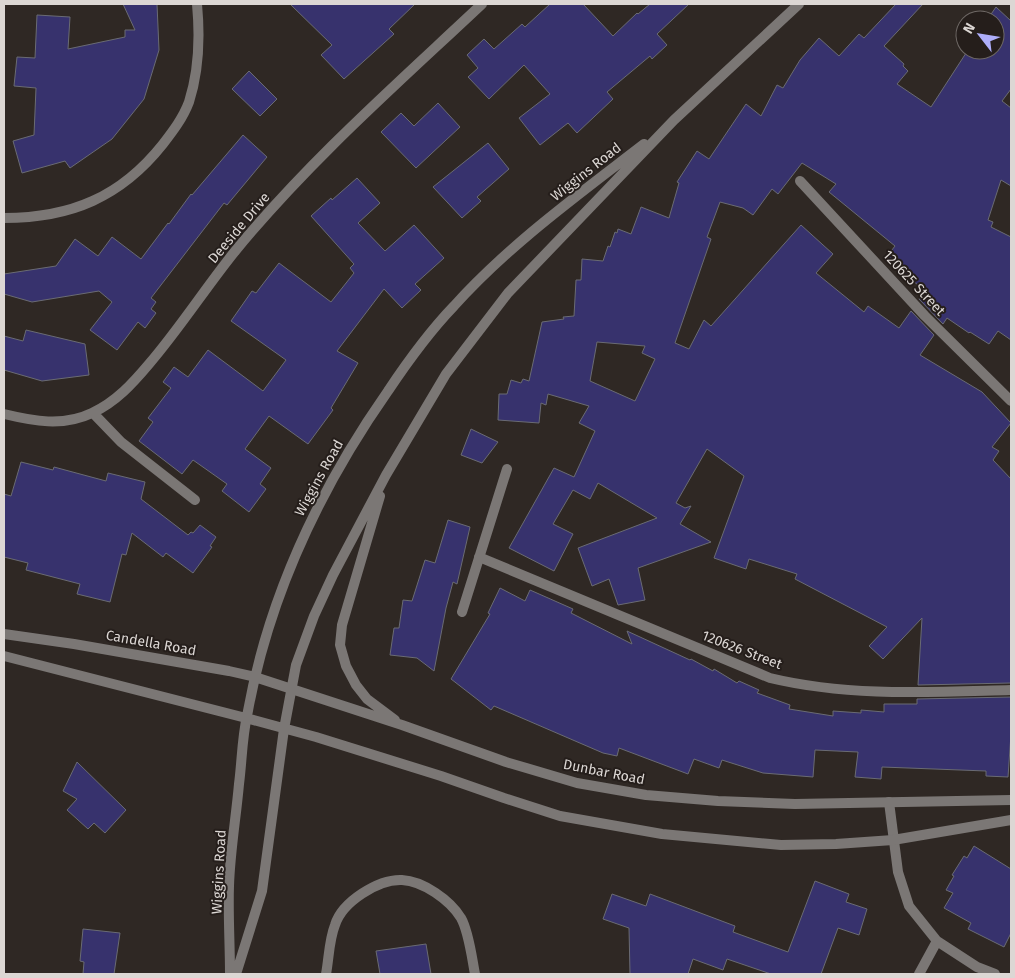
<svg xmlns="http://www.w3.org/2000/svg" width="1015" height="978" font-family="'Fira Sans',sans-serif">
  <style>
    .building { fill: #37326d; stroke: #6a6b73; fill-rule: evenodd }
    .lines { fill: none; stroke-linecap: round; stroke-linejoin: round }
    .service { stroke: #7b7775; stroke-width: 10 }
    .minor { stroke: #7b7775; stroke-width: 10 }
    .tertiary { stroke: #7b7775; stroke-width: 10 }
    .labels { text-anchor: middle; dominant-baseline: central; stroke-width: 4; stroke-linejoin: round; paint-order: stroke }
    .street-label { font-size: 14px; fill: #dcd7d4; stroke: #251e1b }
  </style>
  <rect width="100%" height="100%" fill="#2f2824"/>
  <!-- building -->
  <path class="building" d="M123,4H157L159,50L144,99L112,139L70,168L65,161L22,173L13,141L34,135L36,88L14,86L17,57L35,58L37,15L70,17L68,49L125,37V30H135Z
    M290,4H415L389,29L394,34L344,79L321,55L332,45Z
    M550,4H583L613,36L637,13L638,14L650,4H689L657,34L667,45L652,59L650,56L607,92L613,99L577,133L568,123L540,145L519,118L550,94L524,65L489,99L468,77L478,68L467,55L484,39L494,49L522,24L525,27Z
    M896,4H923L884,46L904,64L903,66L908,71L897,84L931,107L968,50H995V20H987L996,7L1011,21V89L1002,101L1011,108V186L1001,180L988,220L993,222L991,227L1011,237V340L998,331L989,344L970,332L969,333L947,318L943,324L919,299L924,292L917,286L918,285L885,259L895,246L829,192L836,184L802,163L778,194L772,189L753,215L743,208L720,202L707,237L711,239L675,343L689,349L704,320L711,326L801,225L833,254L816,273L864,312L868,306L899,328L911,311L934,335L920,355L982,392L1011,423L992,447L999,451L993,460L1011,479V683L918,685L922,618L883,659L869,646L887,627L795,579L797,574L749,559L746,569L714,558L744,476L707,449L676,503L685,508L691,506L680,524L711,542L638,568L645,600L618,605L609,579L592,586L578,548L657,518L598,483L590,499L573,490L553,524L573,534L554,571L509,548L554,468L574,477L595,431L579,423L589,406L548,394L546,405L541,403L539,423L498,420L499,394H507L511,380L521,383L523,379L529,381L542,322L564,319L563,317L574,316L576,280H581L582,259L603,261L608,246L610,247L615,232L617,233L618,229L631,234L641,207L669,218L679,183L677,182L697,151L709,159L746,104L761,116L777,85L783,88L800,60L819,38L839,56L859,34L864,38ZM597,342L645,346L642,353L655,359L635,401L590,381Z
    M249,71L277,99L260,116L232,89Z
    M438,103L460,127L416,168L381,132L401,113L414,126Z
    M243,135L267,157L227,205L224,203L151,298L156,302L151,309L156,313L145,328L138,322L117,350L90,330L112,302L99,291L32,302L4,294V274L56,266L75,239L98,256L112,237L141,259L168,223L169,224L191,194L192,195Z
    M488,143L509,169L477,197L481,201L462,218L433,187Z
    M357,178L380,203L358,223L385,251L414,225L444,258L415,284L421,290L402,308L384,289L337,351L358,363L331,408L333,410L308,444L269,416L245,449L271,468L260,484L266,489L249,512L222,491L227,484L193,460L182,474L139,441L153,422L148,418L171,388L163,382L174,367L188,377L208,350L263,391L286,360L231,321L252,291L256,293L279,263L331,302L354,273L350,268L354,264L311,216L331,198L332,200Z
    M26,330L85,344L89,375L42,381L4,370V336L23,341Z
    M471,429L498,442L482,463L461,455Z
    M21,462L53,470L54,467L106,481L108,473L145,482L141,499L188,535L191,532L193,533L200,525L216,537L210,546L212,547L193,573L166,553L163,557L132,533L126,555L122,554L110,602L77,594L80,584L26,570L28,563L4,557V494L11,496Z
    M448,520L470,527L457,584L453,582L446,608L434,671L417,658L390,655L394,628H399L403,600L412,601L425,560L435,563Z
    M500,588L525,601L530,590L573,609L571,613L632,644L627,631L690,660L691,659L713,671L714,669L737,683L739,681L759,690L757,693L790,705L789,709L833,716V711L861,713V710L884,712V704H917V699L1011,697V734L1008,777L986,776V771L882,767L881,779L855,777L858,752L815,750L813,777L763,773L722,760L719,768L694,759L688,774L619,748L617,756L603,753L494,706L491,710L451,679L490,614L488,613Z
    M77,762L126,810L105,833L94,823L88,829L67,810L77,799L63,791Z
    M974,846L1011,869V933L1004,947L968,929L971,923L944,908L953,893L946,890L954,876L952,875L964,856L967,858Z
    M815,881L849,894L846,902L867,909L859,935L838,928L821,974H771L727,959L723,970L693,959L688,974H630L629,928L603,919L612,894L646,906L650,894L735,926L733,932L788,952Z
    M83,929L120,933L114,974H83L84,962L80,961Z
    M426,944L431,974H380L376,951Z"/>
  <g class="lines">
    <!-- service -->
    <path class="service" d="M326,974C329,958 329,940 335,925C342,902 378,879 402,880C423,881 450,900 461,918C469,932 472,959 475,974"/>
    <!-- minor -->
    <path class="minor" d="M800,181L925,316L1011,401
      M4,218C71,218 121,197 163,144C173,131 183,118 189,102C199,71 200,36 197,4
      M93,413L121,442L195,500
      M4,414C33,421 63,427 92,413C116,402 133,383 149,364C180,328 206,287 236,250C310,160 398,83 482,4
      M479,557L770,678C849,697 931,692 1011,690
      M462,612L507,469
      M889,802L898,872L909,906L937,941L977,967L995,974
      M919,974L937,941"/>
    <!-- tertiary -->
    <path class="tertiary" d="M380,496L342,625L340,645L346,666L356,685L367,699L395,720
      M4,634L74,644L229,671L255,677L402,725L506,762L577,783L646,795L718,801L795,804L1011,800
      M4,656L246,718L316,737L441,776L504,798L560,816L662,834L781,845L836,844L893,840L1011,820
      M230,974C230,945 228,915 229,886C230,852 236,818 239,784C242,761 242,738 247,716C268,598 320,488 388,391C408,361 429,332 454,306C510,244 578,195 644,144
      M236,974L262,891L284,729L296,665L314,616L333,575L386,475L446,374L508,293L674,120L799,4"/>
  </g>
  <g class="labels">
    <!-- street labels -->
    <g class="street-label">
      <text transform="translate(586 172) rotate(-38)">Wiggins Road</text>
      <text transform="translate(239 228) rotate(-50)">Deeside Drive</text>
      <text transform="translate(914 283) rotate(47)">120625 Street</text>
      <text transform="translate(319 478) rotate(-61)">Wiggins Road</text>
      <text transform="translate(151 643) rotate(10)">Candella Road</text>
      <text transform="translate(742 650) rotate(21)">120626 Street</text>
      <text transform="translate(604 772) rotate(11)">Dunbar Road</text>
      <text transform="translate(219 872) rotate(-87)">Wiggins Road</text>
    </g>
  </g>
  <!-- border -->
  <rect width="1015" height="978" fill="none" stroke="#dcd7d4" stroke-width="10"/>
  <!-- north arrow -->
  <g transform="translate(980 35) rotate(301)"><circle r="24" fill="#251e1b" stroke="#6e6865"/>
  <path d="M0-4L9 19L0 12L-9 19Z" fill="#aeaefa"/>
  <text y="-8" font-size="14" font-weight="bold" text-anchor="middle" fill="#dcd7d4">N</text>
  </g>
</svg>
